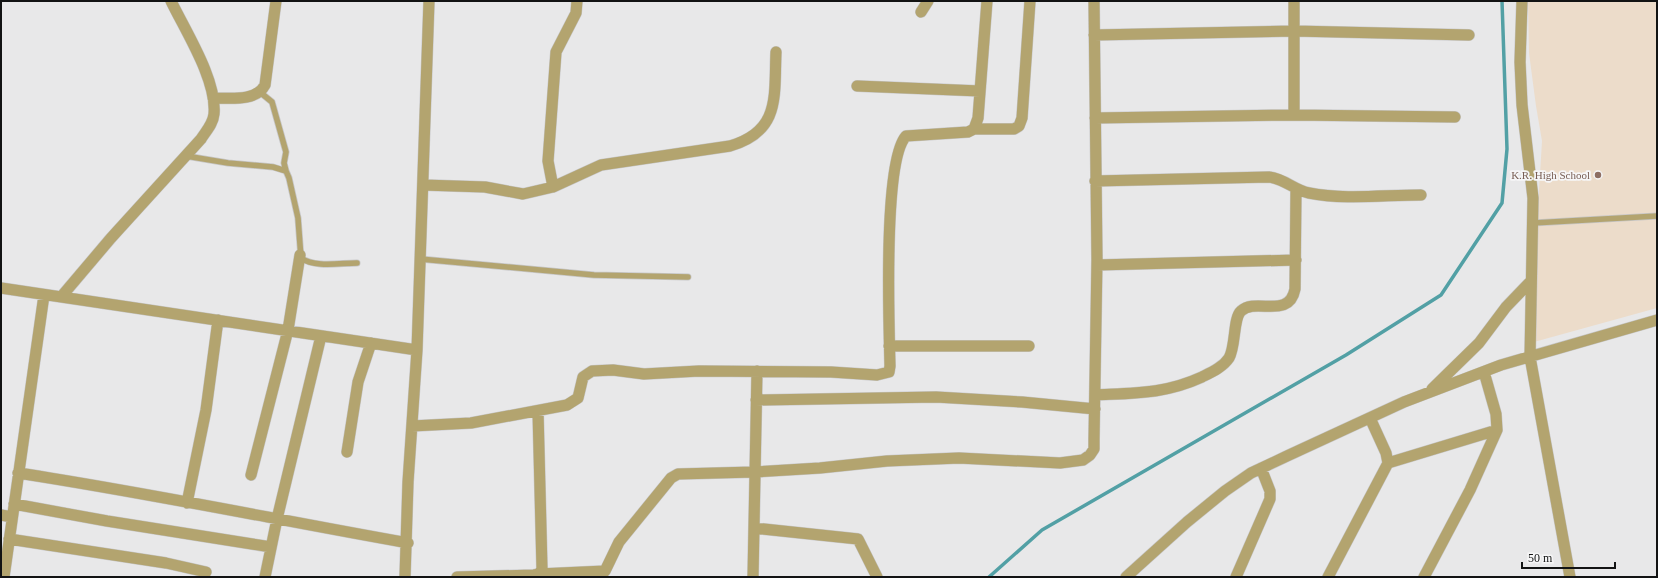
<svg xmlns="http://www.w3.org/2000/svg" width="1658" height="578" font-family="Georgia,serif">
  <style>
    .education { fill: #ecdcca }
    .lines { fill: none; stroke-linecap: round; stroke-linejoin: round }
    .stream { stroke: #52a0a5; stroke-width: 3.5 }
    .lane-casing { stroke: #c6c6c7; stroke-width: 7 }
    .street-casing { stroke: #c6c6c7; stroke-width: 12 }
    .lane { stroke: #b3a46f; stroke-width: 5.5 }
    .street { stroke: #b3a46f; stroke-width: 11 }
    .education-dot { fill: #8d6e63; stroke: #f6f6f7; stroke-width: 1.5 }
    .labels { text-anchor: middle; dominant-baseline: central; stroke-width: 3.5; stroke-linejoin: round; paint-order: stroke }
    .education-label { font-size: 11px; fill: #785e54; stroke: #f6f6f7; text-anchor: end }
  </style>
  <rect width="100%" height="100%" fill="#e8e8e9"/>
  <!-- education -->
  <path class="education" d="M1528,1H1657V308L1534,342L1538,208L1542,141L1536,106L1529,53Z"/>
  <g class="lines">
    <!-- stream -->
    <path class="stream" d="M989,577L1042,530L1346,355L1441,295L1502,203L1507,149L1502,1"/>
    <defs>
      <path id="lane" d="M261,93L272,102L286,152L284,163L286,171
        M186,156L228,163L273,167L286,171L289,178L298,218L301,258C315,268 340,263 357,263
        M1533,223L1657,216
        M420,259L594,275L688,277"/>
      <path id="street" d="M1522,1L1520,62L1522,105L1533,198L1530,357L1570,577
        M921,12L928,1
        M1094,35L1294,31L1469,35
        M857,86L980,91
        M213,98C230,98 256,102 265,85L276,1
        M1294,115V1
        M1095,118L1294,115L1455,117
        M974,129H1014L1019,126L1022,118L1030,1
        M1095,181L1269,177C1285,179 1294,190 1309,193C1345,200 1384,195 1421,195
        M423,185L485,187L523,194L553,187L601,165L730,146C781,131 774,96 776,52
        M553,187L548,161L556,52L576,13L577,1
        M1097,265L1296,260
        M1,288L417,350
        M61,297L111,238L201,139C206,131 213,124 214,114C217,80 186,32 171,1
        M889,346H1029
        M1432,389L1479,343L1506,307L1531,281
        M1095,395C1135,393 1165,394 1202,377C1212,372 1223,367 1229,358C1236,346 1233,318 1241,311C1256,297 1289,320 1295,289L1296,190
        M756,400L936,397L1022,402L1095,409
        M412,426L471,423L567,405L578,398L583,377L592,371L613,370L644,374L699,371L831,372L877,375L889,372L890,366C889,326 883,161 906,136L968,132L974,129L978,118L987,1
        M347,452L358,382L371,343
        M1388,463L1497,430
        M18,473C149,493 278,520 408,543
        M251,475L288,330L300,255
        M187,503L206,410L218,320
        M14,504L107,521L271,547
        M1,515L12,517
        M754,528L858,539L877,577
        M9,539L166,563L206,572
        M539,574L605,571L619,542L671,478L678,474L754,472L820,468L887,461L959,458L1060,463L1083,460L1090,455L1094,449V439L1097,259L1094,1
        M4,577L44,295
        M265,577L277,519L321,336
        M405,577L408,482L417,350L429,1
        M457,577L534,575L539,574L542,569L538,411
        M753,577L757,371
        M1126,577L1187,522L1225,491L1251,473L1287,456L1404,402L1501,365L1657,320
        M1236,577L1270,499V491L1261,468
        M1328,577L1388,463L1386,453L1370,418
        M1424,577L1470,490L1497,430L1496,414L1484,372"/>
    </defs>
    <!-- lane casing -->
    <use href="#lane" class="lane-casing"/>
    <!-- street casing -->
    <use href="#street" class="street-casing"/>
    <!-- lane -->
    <use href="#lane" class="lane"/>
    <!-- street -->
    <use href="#street" class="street"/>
  </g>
  <!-- markers -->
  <circle class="education-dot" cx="1598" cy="175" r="4"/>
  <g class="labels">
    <!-- education labels -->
    <g class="education-label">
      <text x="1590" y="175">K.R. High School</text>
    </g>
  </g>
  <!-- border -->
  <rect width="1658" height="578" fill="none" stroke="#121313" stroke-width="4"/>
  <!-- scale -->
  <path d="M1522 562v6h93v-6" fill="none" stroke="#121313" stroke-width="2"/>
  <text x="1528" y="562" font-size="12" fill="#121313" stroke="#f6f6f7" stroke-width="3" paint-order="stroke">50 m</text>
</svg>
